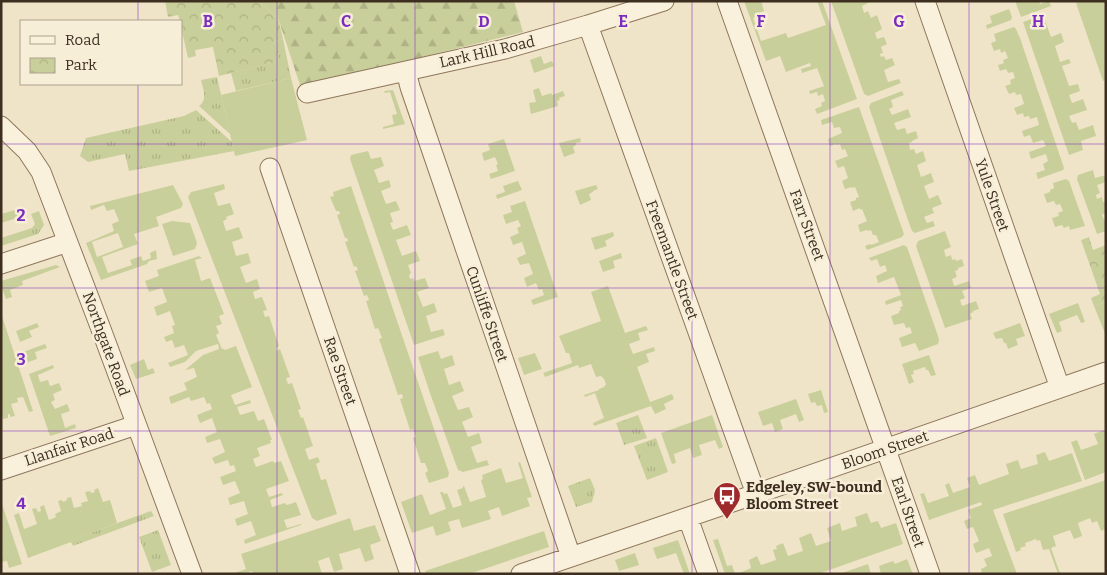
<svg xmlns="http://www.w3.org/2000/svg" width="1107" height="575" font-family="Bitter,serif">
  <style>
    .grass { fill: url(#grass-tufts) }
    .forest { fill: url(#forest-firs) }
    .park { fill: url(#park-crowns) }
    .garden { fill: #c9cf9b; fill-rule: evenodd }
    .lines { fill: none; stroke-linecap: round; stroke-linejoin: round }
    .minor-casing { stroke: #8d765c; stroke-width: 21 }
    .minor { stroke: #faf1dc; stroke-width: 19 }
    .grid { fill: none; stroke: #7b2cbf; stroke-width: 1; stroke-opacity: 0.55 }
    .labels { text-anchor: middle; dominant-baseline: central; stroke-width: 5; stroke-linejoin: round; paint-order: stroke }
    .street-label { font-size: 15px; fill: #3d2e20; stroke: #f7eed8 }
    .poi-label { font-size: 15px; font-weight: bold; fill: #3d2e20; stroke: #f7eed8; text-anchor: start }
    .grid-label { font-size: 16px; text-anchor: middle; font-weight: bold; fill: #7b2cbf; stroke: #f7eed8; stroke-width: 5; stroke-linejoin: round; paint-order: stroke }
  </style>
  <defs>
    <pattern id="grass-tufts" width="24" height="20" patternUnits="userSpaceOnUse" patternTransform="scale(1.25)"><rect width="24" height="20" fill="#c9cf9b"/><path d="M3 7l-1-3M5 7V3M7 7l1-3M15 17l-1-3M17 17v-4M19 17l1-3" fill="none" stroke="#aeb285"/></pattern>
    <pattern id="forest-firs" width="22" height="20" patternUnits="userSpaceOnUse" patternTransform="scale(1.25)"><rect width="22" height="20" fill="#c9cf9b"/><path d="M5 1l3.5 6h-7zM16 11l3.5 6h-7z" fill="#aeb285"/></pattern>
    <pattern id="park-crowns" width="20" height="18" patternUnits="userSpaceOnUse" patternTransform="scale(1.25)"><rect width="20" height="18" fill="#c9cf9b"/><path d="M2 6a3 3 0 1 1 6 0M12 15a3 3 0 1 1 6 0" fill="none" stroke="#aeb285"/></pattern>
  </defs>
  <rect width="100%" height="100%" fill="#f0e4c8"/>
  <!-- grass -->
  <path class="grass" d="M283,39L291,78L236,91L231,73L279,61L275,41Z
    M217,77L230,134L199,106C208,100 203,89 201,80Z
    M196,110L232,142L234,151L129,171L125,154L88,162L80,156L86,138L184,116Z
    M39,211L44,225L38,234L1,246V238L32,228L35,224L31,214Z
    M638,415L647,438L624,445L616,423Z
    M656,438L668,472L647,480L634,446Z
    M590,478L595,490L592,502L576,507L568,486Z
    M151,511L154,516L73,546L70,540Z
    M158,530L171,565L152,572L139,537Z"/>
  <!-- forest -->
  <path class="forest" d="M258,1H514L523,32L406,61L300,85L278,18Z"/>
  <!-- park -->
  <path class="park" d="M165,1H258L278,18L283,39L275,41L280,61L219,76L213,47L195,50L196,56L188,58L181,27V21H180L178,15L168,17Z
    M1089,237L1093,250L1106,245V302L1094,306L1091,298L1100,294L1081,240Z"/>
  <!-- garden -->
  <path class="garden" d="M744,1H761L764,11L759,13L760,15L753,18L761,41L786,33L788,38L826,25L817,1H822L857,99L817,114L815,109L822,106L821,103L825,101L823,94L818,96L817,92L810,94L809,91L824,86L817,68L802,73L801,69L811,66L810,63L786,72L780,56L766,61Z
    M831,1H872L862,6L864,13L868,11L871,18L877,15L882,29L875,33L877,39L884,37L887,44L881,47L883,53L880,54L881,57L884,56L886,60L892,58L895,65L884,70L888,82L899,79L901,83L868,96L864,94Z
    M1015,1H1039L1040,4L1049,1L1051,6L1021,17Z
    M1082,1H1106V80L1103,81L1076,3Z
    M1009,9L1012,17L1011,20L987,29L986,25L992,23L990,16Z
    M1043,15L1051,37L1061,33L1064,42L1055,46L1060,62L1069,59L1071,63L1062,66L1069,86L1078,84L1080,91L1069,95L1072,103L1083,99L1087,110L1069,116L1072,123L1076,122L1079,130L1093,125L1096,136L1081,141L1083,150L1069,155L1023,22Z
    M1014,27L1016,29L1020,38L1064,168L1063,170L1038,179L1036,173L1045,170L1043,164L1048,161L1046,154L1031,159L1029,152L1046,146L1043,140L1033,143L1030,135L1024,137L1022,131L1039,125L1037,117L1030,119L1029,116L1024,117L1023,113L1017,115L1014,108L1024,104L1021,94L1016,95L1015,92L1009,94L1005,86L1011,84L1010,80L1015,78L1013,72L1008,73L1006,69L1000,71L998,65L1004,63L1003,60L1008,58L1005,51L1001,53L1000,49L994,51L991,43L996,41L994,34Z
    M541,56L544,64L552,61L554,66L534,73L530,60Z
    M291,78L307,140L235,156L221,95Z
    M539,88L542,96L551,93L552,95L563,91L565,96L559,98L560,100L557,101L558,106L531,114L529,103L536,102L533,90Z
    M393,90L405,124L383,129V127L394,124L392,115L397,114L390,92L385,93L384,91Z
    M902,91L904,95L891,100L893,107L889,109L892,115L908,109L911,117L894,123L897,130L905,128L907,134L916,131L918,138L912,141V142L909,143L910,150L914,149L916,154L923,151L926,161L917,165L921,177L931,173L934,182L924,186L929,199L938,195L942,204L932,208L934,213L924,217L927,223L933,221L935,226L915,233L912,231L909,223L869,107L871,103Z
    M859,107L904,234L902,237L867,250L865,246L870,244L871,245L879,242L876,235H873L871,230L868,231L867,230L860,232L858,225L867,221L862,209L860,210V208L853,211L850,202L856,200V198L859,197L855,187L852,188V187L845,189L842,181L848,178L844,166L838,168L835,161L848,156L845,149L842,150L840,144L837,145L836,144L830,146L828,139L842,133L840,127L834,128L832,122L822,125L821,120Z
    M580,138L581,142L576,143V145L573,147L575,153L564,157L559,143Z
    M504,139L515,171L491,179L489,174L498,171L496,165L498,164L495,157L484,161L482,153L490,150L488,144Z
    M368,151L371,159L381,157L384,166L374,170L379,183L389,180L391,187L381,191L386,204L396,201L400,210L390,213L393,222L390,223L393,230L407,225L411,235L396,240L402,256L416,251L420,261L408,265L411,273L409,275L410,279L413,278L414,281L425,278L429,288L417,292L423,307L434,303L437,312L426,316L431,332L443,329L445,335L414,345L350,159L351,155Z
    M1093,170L1095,178L1106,175V182L1097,185L1100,193L1096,195L1097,199L1102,197L1103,202L1106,201V213L1102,215L1106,223V231L1097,234L1077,179L1078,175Z
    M1066,179L1069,181L1085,226L1070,230L1069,226L1064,228L1062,225L1055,227L1052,218L1059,216L1058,213L1063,211L1060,204L1056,205L1054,201L1047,203L1044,194L1050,192V190L1054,188L1053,183Z
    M518,181L522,190L497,199L496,195L505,192L503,186Z
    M224,184L225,189L214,193L218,206L230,203L234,214L226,217L227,219L223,221L226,231L239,227L243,238L232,242L236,256L248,253L251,263L240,267L246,283L257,279L260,289L253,292L255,299L262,297L267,310L263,311L265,317L269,316L279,346L276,348L277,351L280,349L290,377L286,378L288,384L292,383L301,409L298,410L301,418L303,417L313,446L305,449L309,460L318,457L320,462L316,464L321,480L326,479L337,514L317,521L312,518L188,197L191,192Z
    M173,185L183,204L181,208L156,217L159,226L134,234L138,244L102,257L108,273L132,265L130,260L141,256L143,261L151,258L150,253L156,250L157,259L149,261L147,264L101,280L86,243L114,231L112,224L119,221L114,209L107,211L104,205L91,210L90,206ZM118,233L123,247L97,257L92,242Z
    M596,185L598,189L593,191V192L589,194L591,200L580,205L575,191Z
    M351,186L449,473L448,477L429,483L425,473L428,471L425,463H421L413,438L416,437L413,429L410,430L400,399L403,398L402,394L398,395L379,339L382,338L378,328L375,329L366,301L369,300L367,295L364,296L355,271L358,270L356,266L354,267L345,242L348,241L347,238H345L337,215L340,214L339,211H336L330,197L334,196L333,192Z
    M525,201L558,297L533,305L531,300L544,295L542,289L539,290L536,283L527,287L524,278L533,274L529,263L520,265L517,258L526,254L522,242L513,245L510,237L519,233L517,228L521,226L518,220L506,224L503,215L512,212L510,206Z
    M22,208L24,216L1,223V214Z
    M172,221L190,223L197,243L195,249L173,256L162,224Z
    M945,231L951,247L944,250L946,257L951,255L952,260L955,259L956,261L962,259L964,266L958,268V270L955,271L957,277L952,279L954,286L969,281L971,288L962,291L965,298L960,300L962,306L976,301L979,309L973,311V312L970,314L972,319L945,328L916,246L918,241Z
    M613,232L614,236L605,241L607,246L595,250L591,238Z
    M904,245L907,247L939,339L938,344L919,351L915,343L902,347L899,338L912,333L910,327L906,328L904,323L894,325L891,316L899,313V311L901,310L900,307L903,306L901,300L886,305L885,301L901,295L894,277L878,283L876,276L887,271L885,265L880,267L877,259L871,261L869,258Z
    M621,253L622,258L613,261L615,268L603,272L599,261Z
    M199,256L202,258L195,260L201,281L210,278L224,314L219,316L222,324L216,326L219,333L216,335L222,349H224L225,350L236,346L252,387L231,395L235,405L250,400L251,403L237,407L240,415L254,411L258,421L264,419L272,440H270L271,443L257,448L260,456L253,459L256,467L273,461L274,463L281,461L289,481L266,489L269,497L282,493L283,495L270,500L272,507L285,503L287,505L296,502L301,515L284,520L287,528L301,524V525L245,544L244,540L256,535L251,521L237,526L235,519L248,514L244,501L230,505L228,498L240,493L235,481L223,485L220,477L236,471L234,465L230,466L228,460L215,464L212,458L225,452L220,439L207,443L205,437L217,432L212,418L200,423L197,415L212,409L210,403L207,404L204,397L191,401L189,397L171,404L169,397L187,390L184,383L197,377L194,368L185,370L203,355L219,349L218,344L196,351L185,362L170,367L168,363L188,355L184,345L175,348L172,340L166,342L164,337L174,333L172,326L175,325L170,311L157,316L154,307L167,302L162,288L149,292L145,281L159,276L157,270Z
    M56,265L60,267L22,281L23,285L10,290L12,297L6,299L1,286V281Z
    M608,286L625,333L646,326L648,330L638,333L640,340L629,344L633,354L654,347L655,351L646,354L649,362L637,367L650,402L672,394L674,399L664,404L666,409L655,414L651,406L594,426L593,423L604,418L595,393L585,397L584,395L599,390V389L604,387L606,384L604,379L601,376L596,377L591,364L579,368L578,365L545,377L543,373L572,363L569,353H566L559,336L601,321L591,292Z
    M1106,302V336L1094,306Z
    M1078,303L1085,322L1081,323L1077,315L1059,322L1062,331L1057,333L1049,314Z
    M1,313L33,411L29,412L23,397L17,398L18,402L11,404L15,416L10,417V414H8V418L3,419L1,413Z
    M37,323L39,327L29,331L32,337L20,342L16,331Z
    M1020,323L1025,336L1016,339L1018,345L1008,349L1006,343H1004L1002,338L996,339L993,333Z
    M45,344L47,348L35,352L37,359L26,363L23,352Z
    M438,351L441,359L452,355L455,365L444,369L449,385L460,381L464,391L452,396L458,410L469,407L473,417L462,422L468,437L479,433L482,443L471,447L477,463L487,460L489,465L463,472L458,470L431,396L418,357Z
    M535,353L542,369L524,375L518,358Z
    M929,355L936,375L931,376L928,370H926L925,367L913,371L914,374L911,375L914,382L909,384L902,364Z
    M144,359L148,370L153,368L155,373L136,379L130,365Z
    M53,365L54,368L38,375L40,382L48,380L50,386L59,383L62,390L53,394L55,400L51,402L55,409L67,404L70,411L61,414L65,428L75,424L76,428L50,436L29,374Z
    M821,390L828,412L824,413L822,405L817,406L815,402L811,403L808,394Z
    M796,399L804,420L799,422L796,414L780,420L783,429L775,432L772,423L763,426L758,412Z
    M712,415L723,447L719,449L715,440L699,445L702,455L693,458L690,448L674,454L676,463L672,464L661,433Z
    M1104,430L1106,435V472L1085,480L1071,442L1077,440L1081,450L1098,444L1094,434Z
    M1045,452L1049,461L1072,453L1082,481L993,510L1017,574H982L981,569L987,566L984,559L992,556L989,548L976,553L973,544L979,541L973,527L967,529L964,521L971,518L968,510L982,505L981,502L929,520L920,494L924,493L928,503L949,496L945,485L949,483L953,493L970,487L967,478L975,475L979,485L1009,474L1006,464L1018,460L1021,469L1038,464L1036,455Z
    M520,462L532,497L527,498L530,506L502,516L499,507L488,511L491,519L462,528L459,519L448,522L451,531L436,536L433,526L412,533L401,502L422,494L430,515L446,509L440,492H443L444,494L447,493L453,508L462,505L457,490L463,488V486H464L470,502L486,497L481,480L483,479L482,475L501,468L506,483L523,478L518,463Z
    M1106,480V529L1101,531L1097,521L1092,523L1090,518L1078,523L1082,536L1074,539L1070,530L1053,536L1056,546L1051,548L1060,573L1058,574L1049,549L1043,550L1040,540L1037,541L1036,539L1025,543L1026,546L1020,548L1021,550L1016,552L1003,514Z
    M98,488L103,502L110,500L117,523L71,540V542L28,558L14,515L19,513L24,529L37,524L32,509L36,508L38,512L41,511L40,507L44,505L49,520L56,517L55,514L61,511L58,501L62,500L63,502L67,500V498L71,497L74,508L82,506L81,503L88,501L85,492L90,491L91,493L95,492L94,490Z
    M1,501L22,564L9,568L7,561L1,562V554L3,553L1,547Z
    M867,513L871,523L878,521L881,528L896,523L903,544L818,574H737L751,568L749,560L757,556L761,565L776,560L773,550L777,549L776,546L783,543L788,556L803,551L799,538L811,533L816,546L831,541L827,528L840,523L842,531L857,526L855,517Z
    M350,518L354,531L375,525L381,541L370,545L374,559L365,562L360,548L339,554L343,569L334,572L329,557L318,561L322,574H253L252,571L244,574H232L246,569L241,554Z
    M544,531L549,547L469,574H426L425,571Z
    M718,539L727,566L732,565L735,574H725L713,540Z
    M678,540L690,574H684L676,553L657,559L653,548Z
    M635,553L639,565L619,571L615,560Z
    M907,559L913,574H881L879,566L893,561L895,564Z
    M868,564L871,574H839Z"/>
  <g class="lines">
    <defs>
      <path id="minor" d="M727,1L930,574
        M925,1L1060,388
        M588,25L756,494
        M406,71L410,87L571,557
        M307,93L505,49L588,25L664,1
        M1,126L27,151L41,172L101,329L192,574
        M270,168L410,574
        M1,264L59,245L67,241
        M1,470L136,425
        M688,518L708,574
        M521,574L756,494L1106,372"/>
    </defs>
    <!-- minor casing -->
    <use href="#minor" class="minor-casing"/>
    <!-- minor -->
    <use href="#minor" class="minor"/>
  </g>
  <!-- grid -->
  <path class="grid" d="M138,1V21M277,1V574M415,1V574M554,1V574M692,1V574M830,1V574M969,1V574M138,84V574M1,144H1106M1,288H1106M1,431H1106"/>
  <!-- icons -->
  <defs>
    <symbol id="bus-pin" viewBox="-11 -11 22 30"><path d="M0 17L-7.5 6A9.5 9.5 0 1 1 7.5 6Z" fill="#9e2a2b" stroke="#f7eed8"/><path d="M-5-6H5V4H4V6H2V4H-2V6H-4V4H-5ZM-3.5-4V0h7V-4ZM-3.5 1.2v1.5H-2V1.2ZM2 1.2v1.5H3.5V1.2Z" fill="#fff"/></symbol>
  </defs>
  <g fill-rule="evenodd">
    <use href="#bus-pin" x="711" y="480" width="32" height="43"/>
  </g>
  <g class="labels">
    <!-- street labels -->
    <g class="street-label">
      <text transform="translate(487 52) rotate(-13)">Lark Hill Road</text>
      <text transform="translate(992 195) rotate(71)">Yule Street</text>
      <text transform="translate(807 225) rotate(70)">Farr Street</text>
      <text transform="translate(672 260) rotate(70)">Freemantle Street</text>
      <text transform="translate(487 314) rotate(71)">Cunliffe Street</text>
      <text transform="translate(106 344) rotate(70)">Northgate Road</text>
      <text transform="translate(340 371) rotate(71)">Rae Street</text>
      <text transform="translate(69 447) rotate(-18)">Llanfair Road</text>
      <text transform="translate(885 450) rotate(-19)">Bloom Street</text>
      <text transform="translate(908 512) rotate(71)">Earl Street</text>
    </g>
    <!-- poi labels -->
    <g class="poi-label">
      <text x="746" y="487">Edgeley, SW-bound<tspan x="746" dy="17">Bloom Street</tspan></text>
    </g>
  </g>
  <g class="grid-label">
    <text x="208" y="27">B</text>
    <text x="346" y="27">C</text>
    <text x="484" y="27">D</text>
    <text x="623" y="27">E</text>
    <text x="761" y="27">F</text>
    <text x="899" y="27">G</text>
    <text x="1038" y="27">H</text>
    <text x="21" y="221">2</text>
    <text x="21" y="365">3</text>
    <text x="21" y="509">4</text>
  </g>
  <!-- border -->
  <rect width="1107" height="575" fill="none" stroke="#3d2e20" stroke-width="5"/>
  <!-- legend -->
  <rect x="20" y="20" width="162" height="65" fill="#f7eed8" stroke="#ada18e"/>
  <rect x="30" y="36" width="25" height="8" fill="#faf1dc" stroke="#ada18e"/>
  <text x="65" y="45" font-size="15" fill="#3d2e20">Road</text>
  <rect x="30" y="58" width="25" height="15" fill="url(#park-crowns)" stroke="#ada18e"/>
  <text x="65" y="70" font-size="15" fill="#3d2e20">Park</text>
</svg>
